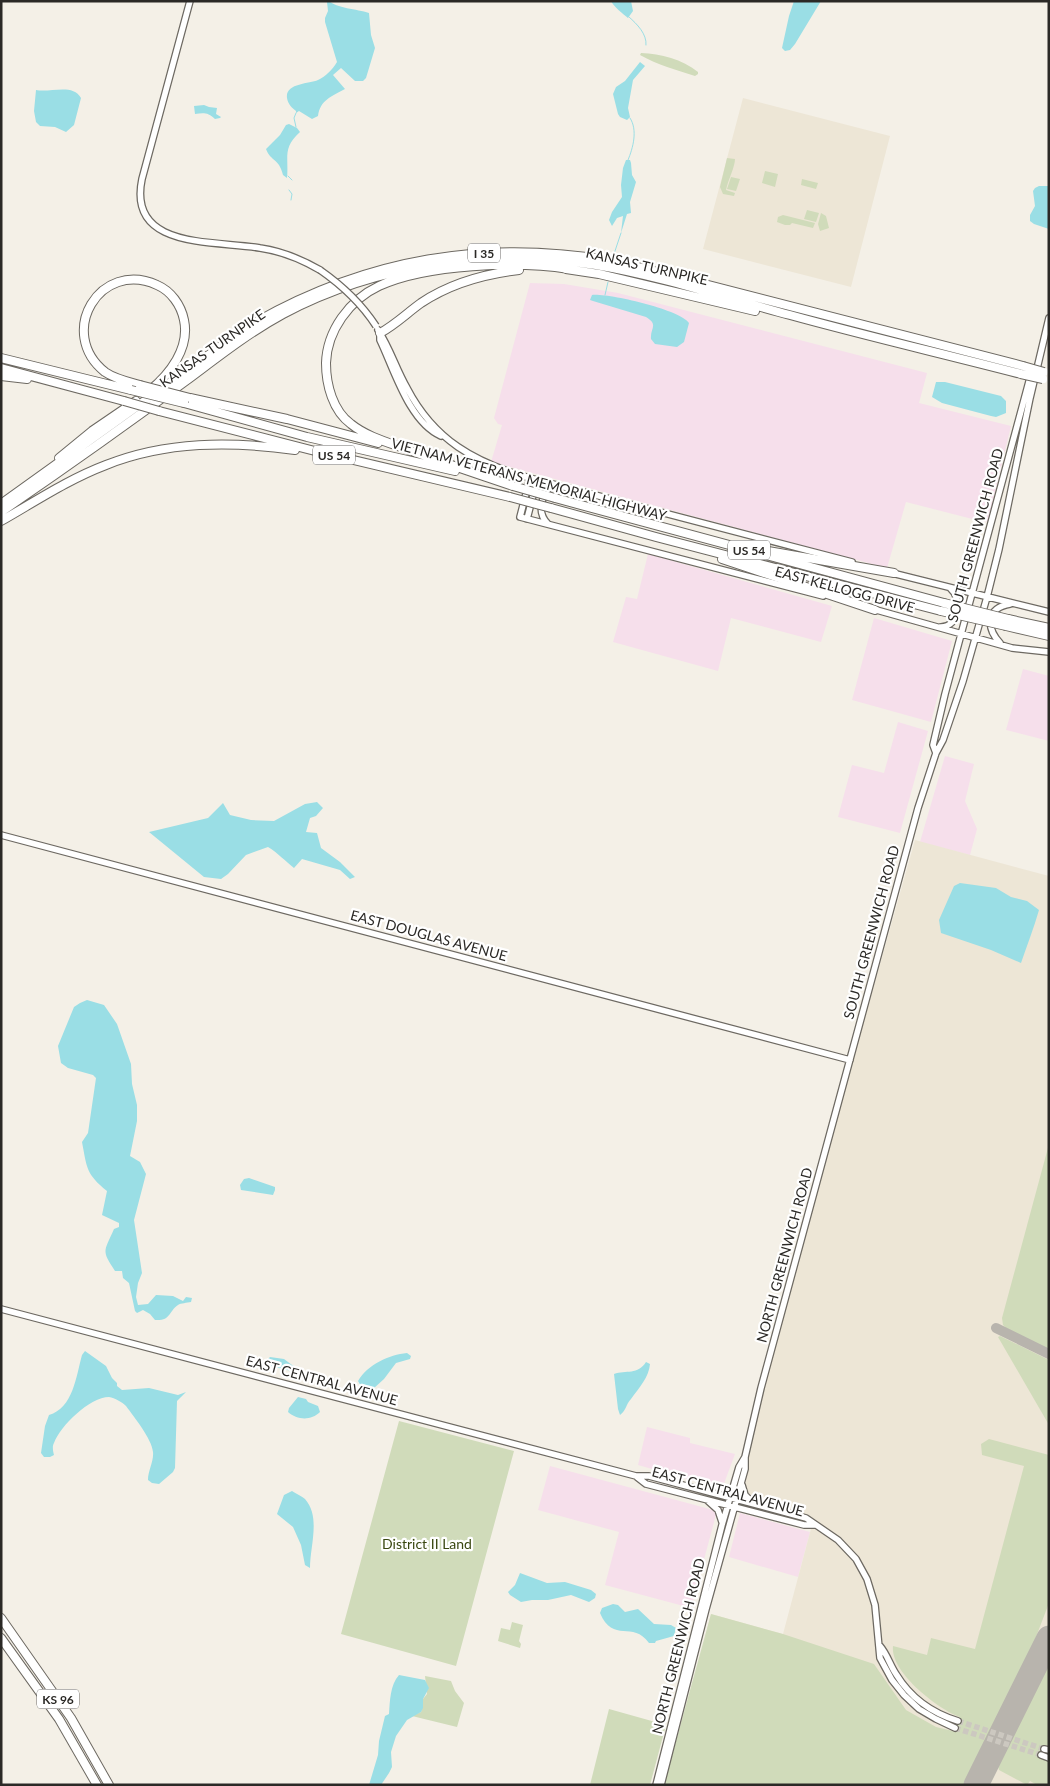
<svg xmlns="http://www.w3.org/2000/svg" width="1050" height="1786" font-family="Lato,sans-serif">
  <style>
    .commercial { fill: #f6dfeb }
    .built { fill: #ede6d6 }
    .green { fill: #d0dbba }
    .water { fill: #9adee5 }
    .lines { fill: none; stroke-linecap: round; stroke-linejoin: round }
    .stream { stroke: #9adee5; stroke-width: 1 }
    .taxiway { stroke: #b8b4ad; stroke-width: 10 }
    .runway { stroke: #b8b4ad; stroke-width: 25 }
    .secondary-tunnel { stroke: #ccc8c0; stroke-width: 5.5; stroke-dasharray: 5.5 3; stroke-linecap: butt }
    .secondary-casing { stroke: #6d6962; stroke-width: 8 }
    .highway-casing { stroke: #6d6962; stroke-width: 10 }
    .secondary { stroke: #fff; stroke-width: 5.5 }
    .highway { stroke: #fff; stroke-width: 8 }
    .secondary-bridge-casing { stroke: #6d6962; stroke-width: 8; stroke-linecap: butt }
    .highway-bridge-casing { stroke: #6d6962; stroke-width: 10; stroke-linecap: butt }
    .secondary-bridge { stroke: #fff; stroke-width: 5.5 }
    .highway-bridge { stroke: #fff; stroke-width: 8 }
    .labels { text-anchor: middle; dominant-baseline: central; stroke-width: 4.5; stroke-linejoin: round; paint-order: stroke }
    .shield { fill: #fff; stroke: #6b6967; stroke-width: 1 }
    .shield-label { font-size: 12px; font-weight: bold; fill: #2b2926 }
    .street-label { font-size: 14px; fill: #2b2926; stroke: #fff }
    .park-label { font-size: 14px; fill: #394710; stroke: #fff }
  </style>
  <rect width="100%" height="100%" fill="#f4f0e7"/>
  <!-- commercial -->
  <path class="commercial" d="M530,283L564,284L618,293L927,373L919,403L1011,426L988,521L984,522L906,502L887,568L491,462L502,425L498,424L494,418Z
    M648,554L832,606L821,642L731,618L718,671L613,642L626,597L637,599Z
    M874,618L952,641L931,722L852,700Z
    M1023,669L1049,676V741L1006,730Z
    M898,722L928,731L900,833L838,817L852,765L884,773Z
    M945,756L974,764L965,801L977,829L970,855L920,842Z
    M647,1427L690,1438V1443L735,1454L722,1489L638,1465Z
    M550,1466L717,1511L691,1608L605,1585L619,1532L538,1510Z
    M740,1513L810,1532L798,1577L729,1557Z"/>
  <!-- built -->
  <path class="built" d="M743,98L890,136L851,287L703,249Z
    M915,840L1049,876V1785H667L711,1614L783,1634L812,1525L729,1501Z"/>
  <!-- green -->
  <path class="green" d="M641,53C661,54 682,59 698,72V74L695,76C676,70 658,65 640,55Z
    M727,158L735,159C735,167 728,180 726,190L735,193L734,196L723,194L720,187Z
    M765,171L778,174L775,187L762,183Z
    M731,177L740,179L736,191L727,189Z
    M802,179L818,183L816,189L801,185Z
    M807,210L819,213L816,222L804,219Z
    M821,213L826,216L829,228L820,231L818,224Z
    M783,215L815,223L813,228L792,223L790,225H785L777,222L778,217Z
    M1049,1144V1350L1006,1328L1003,1325L1002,1318Z
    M1000,1336L1049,1360V1425L998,1337Z
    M399,1421L514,1451L456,1666L341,1634Z
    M989,1439L1049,1455V1603L1026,1663L965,1785H664L711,1614L783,1634L874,1664L906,1710L936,1727L953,1731L960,1717C938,1709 890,1672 893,1646L927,1655L931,1638L975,1649L1024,1466L982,1455L981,1444Z
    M512,1622L523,1625L519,1641L521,1644L520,1648L498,1641L501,1628L510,1630Z
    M1049,1659V1746L1046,1745L1040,1758L1049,1762V1785H1037L1030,1781L1027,1785L999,1770L997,1762Z
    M425,1676L451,1681L455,1691L464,1703L457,1727L412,1716L421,1712L423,1704V1699L427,1694Z
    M609,1709L666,1725L650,1785H590Z"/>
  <!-- water -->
  <path class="water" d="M329,1C336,8 357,9 369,13L371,35L375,48L366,78L363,81H355L341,68L333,75L345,89C332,96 320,100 318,116L312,119L299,111L296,113V111C292,108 288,104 287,98C285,83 309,84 318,80C326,76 332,70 337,62L325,22V18L328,11L327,2Z
    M611,1H631L633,11L628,18C624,15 613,6 611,1Z
    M794,1H821L795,44L790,50L785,51L782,48L789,16Z
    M640,62L645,66L633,80L628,108L630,117L627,120L620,117L618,114L613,94L616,87L625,81Z
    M36,90C50,93 73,83 81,98L74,125L66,132L55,127L40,126L36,122L34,111Z
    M204,105L209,107L217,108L216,114L221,117L220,118L215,119C208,112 203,113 195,114L194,106Z
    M289,124L297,128L300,132C282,148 289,158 287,178L283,175C279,158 271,162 266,149L280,135L286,125Z
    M626,160H630L631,163L632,175L636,182L630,202L631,213L627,214L621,233L623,216L617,218L612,226L609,220L612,212L622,197L621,185L623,168Z
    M1039,186H1049V229L1034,224L1030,221V215L1035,206L1033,191L1035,188Z
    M592,295C608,293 681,310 689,323L684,342L677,347L655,344L651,339C650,328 659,325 646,317L593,301L590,300Z
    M936,382H945L1001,396L1006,401V413L996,417L991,416L942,403L932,397Z
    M317,802L323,808L316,816L310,818L306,832L317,833L321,848L340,862L355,877L350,879L340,870L302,859L294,868C285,861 278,853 268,847L246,855L228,874L221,879L204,877L149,832L208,818L223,803L230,815L251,820L274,821L305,804Z
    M960,883L996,888L1011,897L1027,901L1039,910C1034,928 1027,945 1021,963L991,950L941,933L939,920L954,886Z
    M87,1000L104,1005L117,1024L131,1064L132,1084L137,1105V1121L130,1156L140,1162L146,1174L134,1220L142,1273L138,1283L136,1297L138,1305L148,1304L156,1295L173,1296L183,1301L186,1297L192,1298L191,1302C187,1303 181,1303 178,1305C168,1312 171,1321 155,1320L150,1314L143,1310L137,1313L135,1311L129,1283L123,1278L122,1271H115C101,1250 104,1252 114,1229L119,1227V1223L102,1215L107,1191C86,1174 87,1168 82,1142L88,1133L96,1078L93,1075L68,1068L61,1063L58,1046L74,1007L80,1003Z
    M249,1178L275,1187V1190L273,1195L241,1190L240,1185L244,1179Z
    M85,1351L106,1366L112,1378L117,1383V1386L122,1390L149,1388L178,1395L186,1392L177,1401L175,1468L173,1472L159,1484L152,1483L148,1480C148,1471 154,1461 153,1452C152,1439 134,1417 126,1406C122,1402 115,1398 109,1397C90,1397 60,1426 54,1443C52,1446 53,1451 54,1455L50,1457H44L41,1453L45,1426L49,1415C73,1408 76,1377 82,1355Z
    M407,1353L411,1356L410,1359L396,1363L384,1379L373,1389L362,1388L358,1381C368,1364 389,1355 407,1353Z
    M270,1357L284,1359L292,1365L303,1369V1374L267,1365V1360Z
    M646,1362L650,1364C649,1377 639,1388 631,1399C626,1404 626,1411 620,1415L618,1409L614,1374C626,1370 638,1375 646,1362Z
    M298,1397L306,1399L308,1402L318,1406L320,1412C311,1421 297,1420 288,1412L289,1408Z
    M292,1491C296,1494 302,1496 305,1499C321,1517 310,1546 310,1568L305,1565L301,1545L293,1527L277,1514L284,1495Z
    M520,1573L547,1583L565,1582L591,1590L596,1594L595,1598L589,1602L571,1595L548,1600H532L521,1602L510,1595L508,1592L515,1585Z
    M613,1604L618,1605L625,1612L638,1609L654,1624L671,1625L676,1628L674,1636L656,1641L655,1643H649C633,1620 613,1644 600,1613L602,1608Z
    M399,1675L425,1680L429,1688L423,1699V1708L421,1712L407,1720L396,1736L391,1752L392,1767L389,1773L381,1785H369L378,1755L379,1741L385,1716L389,1714C390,1701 390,1685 399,1675Z"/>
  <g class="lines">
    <!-- stream -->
    <path class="stream" d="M629,17C637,24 647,34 646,45
      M296,127L294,118L296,113
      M628,160C633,148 638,130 630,118
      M288,176L292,180
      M289,190L292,194L291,200
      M614,254L621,233
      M605,295L608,282"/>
    <!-- taxiway -->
    <path class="taxiway" d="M996,1328L1049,1354"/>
    <!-- runway -->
    <path class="runway" d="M976,1785L1049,1638"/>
    <!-- secondary-tunnel -->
    <path class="secondary-tunnel" d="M958,1721L1044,1749
      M955,1728L1041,1755"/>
    <defs>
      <path id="secondary" d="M190,1L142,179C127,250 215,240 260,248C281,251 301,259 320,270
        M378,330C390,348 396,369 407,388C434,440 475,463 530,478L852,562
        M380,333V340C394,369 409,422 441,436
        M530,478L520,517L823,596
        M527,519L537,480
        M548,524C538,514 540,501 548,489L556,486
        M892,573L1049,612
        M873,609L1012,648L1049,652
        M941,627C960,626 963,599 950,588
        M1000,643C986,628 986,608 1010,604
        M936,753L933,745L945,694L1031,374
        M1,835L850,1060
        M1,1309L636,1476H649L806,1518L838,1540L856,1559L867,1579L875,1605L880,1658L892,1680L904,1695L919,1709L936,1719L955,1728
        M637,1477L646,1484L804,1525H814
        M742,1485L745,1495L752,1502
        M708,1501L718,1510L722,1522
        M880,1646C887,1654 890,1665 896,1674C910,1697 932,1713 958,1721
        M1044,1749L1049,1750
        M1041,1755L1049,1758
        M656,1785L722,1525L739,1467L745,1457
        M661,1785L706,1609L745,1469V1457L761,1388L918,808L936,753L943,740L963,681L987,597L999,549L1030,398L1049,318"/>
      <path id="highway" d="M566,269L599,274L755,311
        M380,333C395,325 407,313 421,303C451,283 484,274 519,270
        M1,358L131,390
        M1,368L124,401
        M1,376L27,379
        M140,385C129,382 115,379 105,372C56,333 100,259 157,285C171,291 181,305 184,320C190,348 170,374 149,391
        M190,398L287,419L378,443
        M184,403L307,437L455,471
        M159,411L311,450L510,497
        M59,458L92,431L136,401
        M513,486C478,474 444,463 409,450C390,443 367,437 351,424C333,411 326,385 326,363C327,331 349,300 379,286C427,264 517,261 569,269
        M555,498L944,603
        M1,504L249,326C366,258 486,238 619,262L1023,366
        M551,508L656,537L941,611
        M1,512C64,469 126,425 187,380C218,357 248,333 283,314C378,264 490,248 596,265C661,276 726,298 790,315C866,336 944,354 1021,374
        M1,521C36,501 69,479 106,465C166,441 231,441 295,450
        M768,551L894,573
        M722,559L875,610
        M1008,619L1049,628
        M1006,626L1049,636
        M1,1618L71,1718L109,1785
        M1,1638L59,1719L97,1785"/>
    </defs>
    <!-- secondary casing -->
    <use href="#secondary" class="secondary-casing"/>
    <!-- highway casing -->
    <use href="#highway" class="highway-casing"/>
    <!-- secondary -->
    <use href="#secondary" class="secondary"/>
    <!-- highway -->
    <use href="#highway" class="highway"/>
    <defs>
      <path id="secondary-bridge" d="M320,270C343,286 361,303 376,326"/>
      <path id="highway-bridge" d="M1023,366L1044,372
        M1021,374L1043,379
        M140,385L190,398
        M131,390L184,403
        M124,401L159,411
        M513,486L555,498
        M510,497L551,508
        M944,603L1008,619
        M941,611L1006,626"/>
    </defs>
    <!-- secondary-bridge casing -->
    <use href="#secondary-bridge" class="secondary-bridge-casing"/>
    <!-- highway-bridge casing -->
    <use href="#highway-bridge" class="highway-bridge-casing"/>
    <!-- secondary-bridge -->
    <use href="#secondary-bridge" class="secondary-bridge"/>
    <!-- highway-bridge -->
    <use href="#highway-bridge" class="highway-bridge"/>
  </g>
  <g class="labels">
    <!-- shield labels -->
    <g class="shield">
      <rect x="468" y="243.5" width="32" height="19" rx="4"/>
      <rect x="313" y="445.5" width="42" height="19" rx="4"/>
      <rect x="728" y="540.5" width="42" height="19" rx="4"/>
      <rect x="37" y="1689.5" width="42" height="19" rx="4"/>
    </g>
    <g class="shield-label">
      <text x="484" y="253">I 35</text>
      <text x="334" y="455">US 54</text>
      <text x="749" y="550">US 54</text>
      <text x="58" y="1699">KS 96</text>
    </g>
    <!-- street labels -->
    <g class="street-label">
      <text transform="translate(647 266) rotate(13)">KANSAS TURNPIKE</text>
      <text transform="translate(212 348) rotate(-35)">KANSAS TURNPIKE</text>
      <text transform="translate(529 479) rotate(15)">VIETNAM VETERANS MEMORIAL HIGHWAY</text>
      <text transform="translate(975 535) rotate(-75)">SOUTH GREENWICH ROAD</text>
      <text transform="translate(845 589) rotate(15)">EAST KELLOGG DRIVE</text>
      <text transform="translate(871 932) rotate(-75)">SOUTH GREENWICH ROAD</text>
      <text transform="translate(429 935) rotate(15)">EAST DOUGLAS AVENUE</text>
      <text transform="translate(784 1255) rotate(-75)">NORTH GREENWICH ROAD</text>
      <text transform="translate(322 1380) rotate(15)">EAST CENTRAL AVENUE</text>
      <text transform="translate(728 1491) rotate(15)">EAST CENTRAL AVENUE</text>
      <text transform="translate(678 1646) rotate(-76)">NORTH GREENWICH ROAD</text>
    </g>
    <!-- park labels -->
    <g class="park-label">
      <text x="427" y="1543">District II Land</text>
    </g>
  </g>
  <!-- border -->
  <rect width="1050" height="1786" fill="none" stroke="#2b2926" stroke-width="5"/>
</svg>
